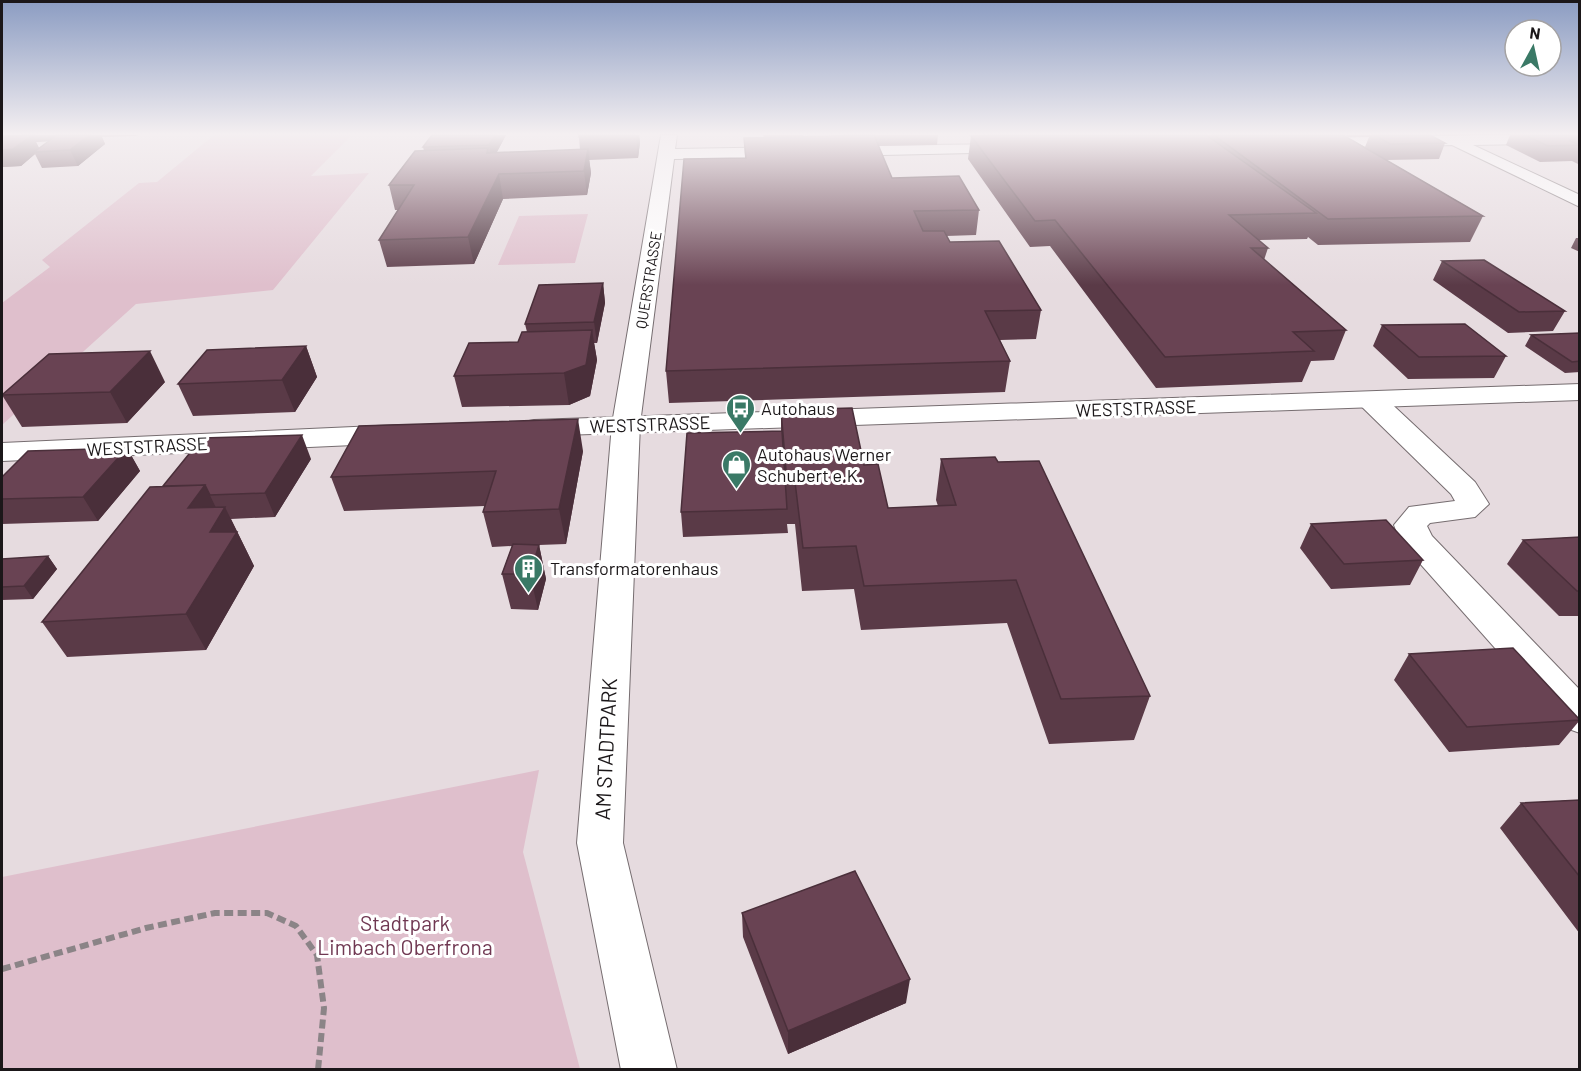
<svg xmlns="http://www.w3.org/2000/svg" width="1581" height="1071" font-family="Barlow,sans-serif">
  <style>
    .green { fill: #dfbfcc }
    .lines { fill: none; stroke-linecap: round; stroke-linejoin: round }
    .minor-casing { stroke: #766d70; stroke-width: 2 }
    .secondary-casing { stroke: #766d70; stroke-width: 2 }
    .path { stroke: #8b8487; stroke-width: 6; stroke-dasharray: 9 4.5; stroke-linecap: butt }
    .minor { fill: #fff; fill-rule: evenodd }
    .secondary { fill: #fff; fill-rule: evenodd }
    .wall { fill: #5a3a47; fill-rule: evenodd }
    .shaded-wall { fill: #4a2f3a }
    .building { fill: #694353; stroke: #4a2f3a; stroke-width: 1.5 }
    .labels { text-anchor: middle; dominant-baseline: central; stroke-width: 6; stroke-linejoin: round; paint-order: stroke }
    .far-street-label { font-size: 15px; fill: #1b1719; stroke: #fff }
    .poi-label { font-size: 18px; fill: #1b1719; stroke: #fff; text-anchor: start }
    .street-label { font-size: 18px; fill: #1b1719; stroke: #fff }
    .near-street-label { font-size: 21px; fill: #1b1719; stroke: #fff }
    .near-park-label { font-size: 21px; fill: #703852; stroke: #fff }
  </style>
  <rect width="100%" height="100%" fill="#e6dbdf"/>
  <!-- green -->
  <path class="green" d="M214,135H352L311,176L369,173L273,290L136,304L2,425V303L50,267L42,260L139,183L157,182Z
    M588,214L575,263L498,265L519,216Z
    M539,770L523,852L580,1069H2V877Z"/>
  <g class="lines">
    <defs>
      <path id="minor" d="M661,135H677L675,149L788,147L796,152L788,157L674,159L640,424L623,843L677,1070H621L577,843L612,424Z
        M1490,135H1580V143L1473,145L1580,195V207L1452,145L1311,148L1303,143L1311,138Z
        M1013,144L1021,149L1019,152L837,156L829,151L837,146Z
        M1371,392L1381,394L1475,482L1489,504L1475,517L1430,523L1427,526L1432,536L1580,690V733L1566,728L1400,541L1394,525L1409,507L1455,501L1451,494L1361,406L1357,400L1361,394Z"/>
      <path id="secondary" d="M1580,384V400L534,436L524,434L520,428L524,422L534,420Z
        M398,425L408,428L412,434L408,440L398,443L2,461V443Z"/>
    </defs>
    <!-- minor casing -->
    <use href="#minor" class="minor-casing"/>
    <!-- secondary casing -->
    <use href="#secondary" class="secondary-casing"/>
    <!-- path -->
    <path class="path" d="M2,969L146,928L215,913H267L296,926L317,955L324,1008L318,1070"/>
    <!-- minor -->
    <use href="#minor" class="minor"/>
    <!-- secondary -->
    <use href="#secondary" class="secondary"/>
  </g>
  <!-- wall -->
  <path class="wall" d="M2,135H138L136,136L102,137L105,144L78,166L42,168L35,154L21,166L2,167ZM49,141L39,148L36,142Z
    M506,135L497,152L580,150L579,137L639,135L640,142L638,158L589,160L591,173L587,195L503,199L474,264L387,267L379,240L398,210H395L389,185L424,151L423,147Z
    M763,135H803V137L873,135H938L937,145L878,146L892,178L979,210L976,235L946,236L950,242L1041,310L1036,339L1000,340L1010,361L1005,392L669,403L666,371L745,158L744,138L764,137Z
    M980,135H1343L1365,147L1369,137H1348L1345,135H1430L1445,143L1439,159L1386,160L1483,216L1470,242L1318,245L1308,237L1307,239L1259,240L1268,248L1264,260L1346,330L1334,360L1311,361L1302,382L1156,388L1050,246L1030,247L968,159L971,136H980Z
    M1510,135H1580V165L1572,161L1540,162L1506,145Z
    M1576,238H1580V252L1571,248Z
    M1442,261L1565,311L1553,331L1508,333L1433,280Z
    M603,283L605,303L597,343H594L597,360L590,396L569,405L462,407L454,376L518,342L527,332L525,324Z
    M1382,325L1506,356L1494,378L1408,379L1373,346Z
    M1580,333V372L1565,373L1525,346L1531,335Z
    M306,346L317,377L295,412L193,416L178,384Z
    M165,382L127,423L22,427L2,395Z
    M781,410L864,465L888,508L938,506L936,500L941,459L998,462L1150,696L1134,740L1049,744L1007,623L861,630L854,589L802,591L795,524H787L788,533L683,537L681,512L781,431Z
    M127,448L140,471L98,521L2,524V477Z
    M583,451L566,544L539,545L546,579L538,610L511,609L502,574L512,546L492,547L483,512L485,506L344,511L331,477Z
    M311,459L275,517L231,519L254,566L206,650L67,657L42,622L163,486Z
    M1311,524L1423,560L1410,585L1331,589L1300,548Z
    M1580,537V616H1559L1507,564L1523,540Z
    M48,556L57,569L33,599L2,600V559Z
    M1409,654L1580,719V720L1559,745L1449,752L1394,680Z
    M1580,800V934L1500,828L1521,803Z
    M742,913L906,1003L788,1054L743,937Z"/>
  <!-- shaded-wall -->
  <path class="shaded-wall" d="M2,135H72L67,140L36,142L40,150L34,152L35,154L21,166L2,167Z
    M89,135H101L105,144L78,166L70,150Z
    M495,135H506L492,161L489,145Z
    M636,135H639L640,142L638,158Z
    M588,149L591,173L587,195L584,171Z
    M499,174L503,199L474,264L468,237Z
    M603,283L605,303L597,343L594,322Z
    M592,330L597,360L590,396L569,405L564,373Z
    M306,346L317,377L295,412L282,380Z
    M150,351L165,382L127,423L110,392Z
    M578,419L583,451L566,544L559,509Z
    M302,435L311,459L275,517L265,493Z
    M127,448L140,471L98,521L83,497Z
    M205,485L220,516L225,507L254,566L206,650L186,614L188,508Z
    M539,545L546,579L538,610L530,574Z
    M48,556L57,569L33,599L24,586Z
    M910,979L906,1003L788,1054V1031Z"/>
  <!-- building -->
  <path class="building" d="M32,135L13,149L2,150V137Z
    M57,135H89L70,150L34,152Z
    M432,135H495L489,145L423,147Z
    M579,135H636L579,137Z
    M874,135L892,178L959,176L979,210L914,211L923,231H944L950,242L999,241L1041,310L985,311L1010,361L666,371L684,159L746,158L744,138Z
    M1023,135H1206L1316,213L1229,215L1268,248H1251L1346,330L1293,332L1314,351L1165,357L1055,220L1035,221L971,136Z
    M1214,135H1343L1483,216L1328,219Z
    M1375,135H1430L1445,143L1390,144Z
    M1525,135H1572L1570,141L1580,145L1548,146Z
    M488,148L487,153L588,149L584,171L499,174L468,237L379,240L414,185H389L415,151Z
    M1484,260L1565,311L1519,312L1442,261Z
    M603,283L594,322L525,324L539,285Z
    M1465,324L1506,356L1419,357L1382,325Z
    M592,330L586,365L564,373L454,376L469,343L518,342L522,332Z
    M1580,333V361L1572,362L1531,335Z
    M306,346L282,380L178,384L207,350Z
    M150,351L110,392L2,395L49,354Z
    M852,408L864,465L878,464L888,508L956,505L941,459L995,457L998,462L1039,461L1150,696L1061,699L1016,580L864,586L856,546L803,548L795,482H787L781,410Z
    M578,419L559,509L483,512L496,471L331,477L359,426Z
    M782,431L787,509L681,512L687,433Z
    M302,435L265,493L210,495L205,485L163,486L202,438Z
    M127,448L83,497L2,499V477L28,451Z
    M205,485L188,508L225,507L210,532H237L186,614L42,622L150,487Z
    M1386,520L1423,560L1344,564L1311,524Z
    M1580,537V591H1577L1523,540Z
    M513,544L539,545L530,574H502Z
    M48,556L24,586L2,587V559Z
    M1513,648L1580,720L1467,727L1409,654Z
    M1580,800V877L1521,803Z
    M855,871L910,979L788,1031L742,913Z"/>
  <!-- sky -->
  <linearGradient id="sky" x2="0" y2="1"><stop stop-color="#8b9cc2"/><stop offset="0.47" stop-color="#f4eff1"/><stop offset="1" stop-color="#f4eff1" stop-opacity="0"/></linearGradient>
  <rect width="1581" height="285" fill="url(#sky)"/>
  <!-- icons -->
  <defs>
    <symbol id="bus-pin" viewBox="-11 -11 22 30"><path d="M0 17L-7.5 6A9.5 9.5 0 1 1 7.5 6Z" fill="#3a7966" stroke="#fff"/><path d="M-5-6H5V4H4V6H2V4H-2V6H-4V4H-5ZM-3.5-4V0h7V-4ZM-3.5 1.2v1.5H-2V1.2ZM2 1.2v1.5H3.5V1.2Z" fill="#fff"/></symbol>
    <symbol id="shop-pin" viewBox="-11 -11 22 30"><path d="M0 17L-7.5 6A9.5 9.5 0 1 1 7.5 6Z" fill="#3a7966" stroke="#fff"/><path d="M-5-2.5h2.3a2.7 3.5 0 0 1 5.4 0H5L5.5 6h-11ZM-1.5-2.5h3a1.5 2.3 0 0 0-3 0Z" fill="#fff"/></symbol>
    <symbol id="building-pin" viewBox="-11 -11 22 30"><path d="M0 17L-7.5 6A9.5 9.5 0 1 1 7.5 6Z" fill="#3a7966" stroke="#fff"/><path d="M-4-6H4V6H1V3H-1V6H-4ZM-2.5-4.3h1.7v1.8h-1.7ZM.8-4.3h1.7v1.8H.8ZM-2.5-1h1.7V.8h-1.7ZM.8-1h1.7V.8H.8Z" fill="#fff"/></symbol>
  </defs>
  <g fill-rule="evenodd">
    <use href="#bus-pin" x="724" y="392" width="33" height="45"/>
    <use href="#shop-pin" x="720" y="448" width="33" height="45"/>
    <use href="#building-pin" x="512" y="552" width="33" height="45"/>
  </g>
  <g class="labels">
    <!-- far-street labels -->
    <g class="far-street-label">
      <text transform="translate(648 280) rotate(-81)">QUERSTRASSE</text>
    </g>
    <!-- poi labels -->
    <g class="poi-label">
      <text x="761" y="408">Autohaus</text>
      <text x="757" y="454">Autohaus Werner<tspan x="757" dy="21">Schubert e.K.</tspan></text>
      <text x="550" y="568">Transformatorenhaus</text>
    </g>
    <!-- street labels -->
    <g class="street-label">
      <text transform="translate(1136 408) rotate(-2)">WESTSTRASSE</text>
      <text transform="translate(650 424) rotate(-2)">WESTSTRASSE</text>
      <text transform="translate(147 446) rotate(-3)">WESTSTRASSE</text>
    </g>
    <!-- near-street labels -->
    <g class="near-street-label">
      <text transform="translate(605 749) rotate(-87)">AM STADTPARK</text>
    </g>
    <!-- near-park labels -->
    <g class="near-park-label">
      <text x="405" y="922">Stadtpark<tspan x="405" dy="24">Limbach Oberfrona</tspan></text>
    </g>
  </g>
  <!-- border -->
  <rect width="1581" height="1071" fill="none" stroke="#1b1719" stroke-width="6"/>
  <!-- north arrow -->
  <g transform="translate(1533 48) rotate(8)"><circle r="28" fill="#ffffff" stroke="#a4a2a3" stroke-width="1.5"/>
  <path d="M0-4.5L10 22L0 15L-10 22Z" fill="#3a7966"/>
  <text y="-9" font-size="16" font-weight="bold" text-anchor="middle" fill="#1b1719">N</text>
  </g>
</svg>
